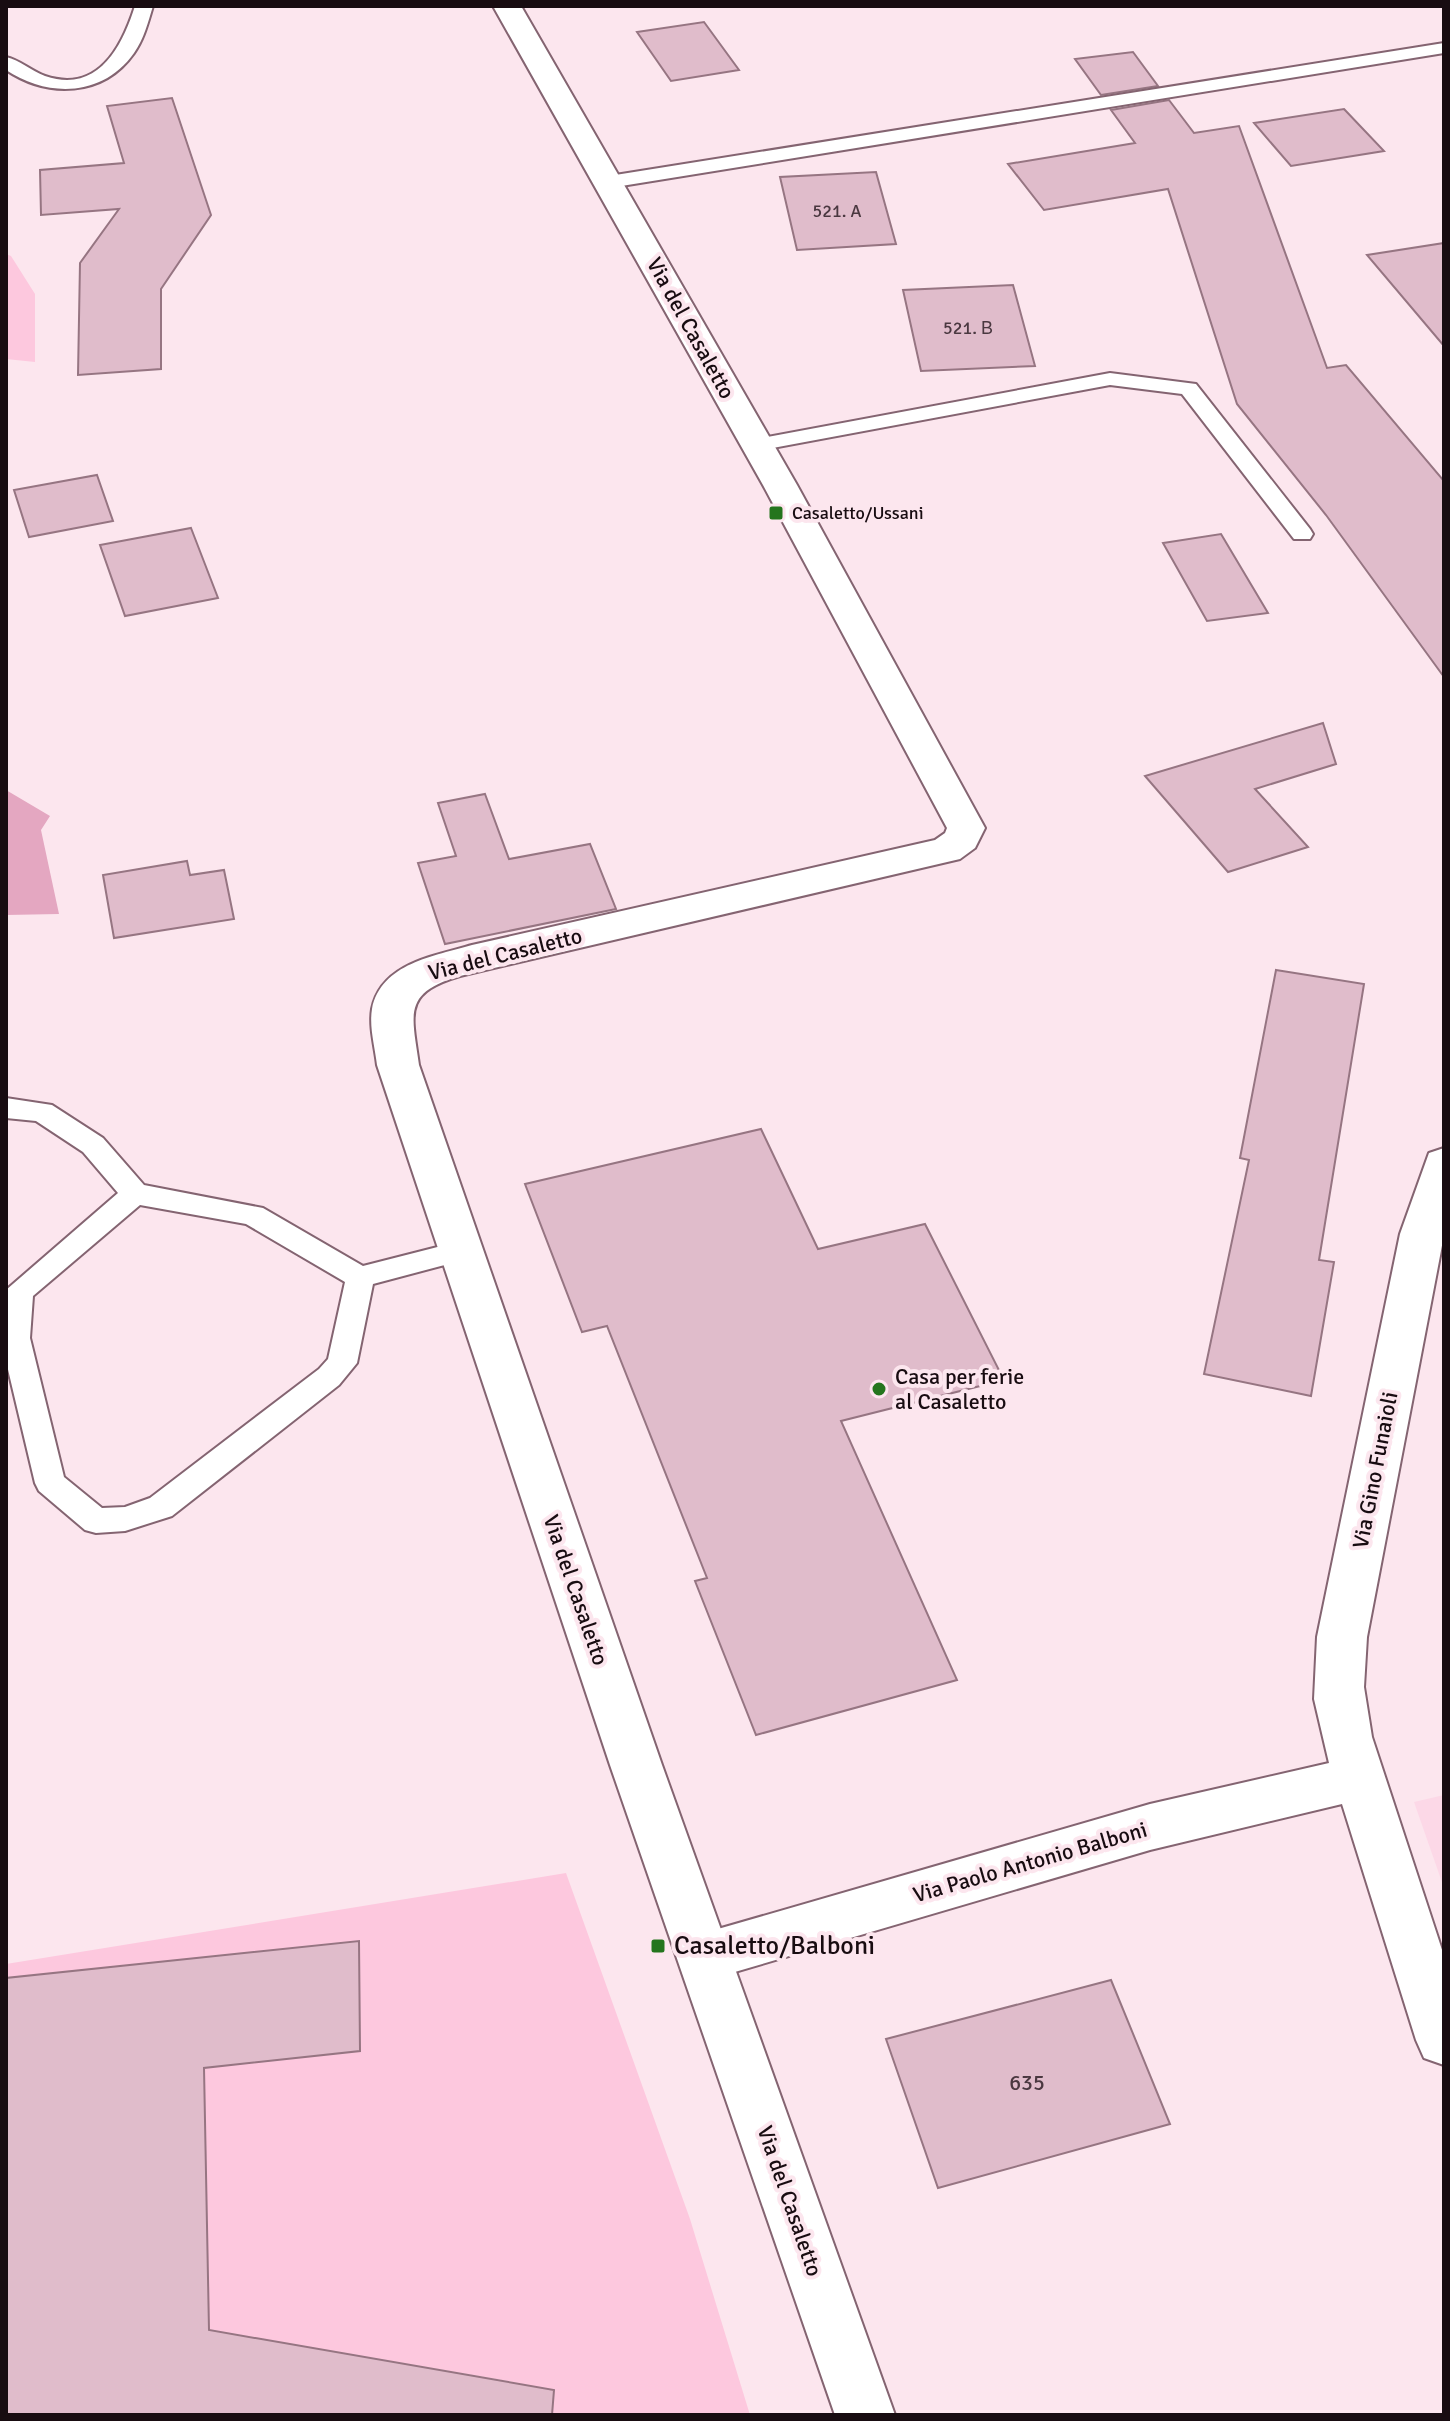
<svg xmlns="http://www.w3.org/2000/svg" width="1450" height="2421" font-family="Signika,sans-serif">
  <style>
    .built { fill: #fcd8e7 }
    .green { fill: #fdc8de }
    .forest { fill: #e4a7c1 }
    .building { fill: #e0bccb; stroke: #967582; stroke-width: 2 }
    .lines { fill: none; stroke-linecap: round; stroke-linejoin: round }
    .service-casing { stroke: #846471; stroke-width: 4 }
    .minor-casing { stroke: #846471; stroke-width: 4 }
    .tertiary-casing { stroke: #846471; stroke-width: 4 }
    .service { fill: #fff; fill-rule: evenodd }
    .minor { fill: #fff; fill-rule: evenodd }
    .tertiary { fill: #fff; fill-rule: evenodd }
    .poi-dot { fill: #24751d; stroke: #fce6ee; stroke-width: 3 }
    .labels { text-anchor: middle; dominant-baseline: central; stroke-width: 8; stroke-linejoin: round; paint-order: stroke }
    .number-label { font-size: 18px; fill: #4a3840 }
    .far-poi-label { font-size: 18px; fill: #180c11; stroke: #fce6ee; text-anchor: start }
    .street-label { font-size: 22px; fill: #180c11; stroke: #fce6ee }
    .poi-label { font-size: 22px; fill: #180c11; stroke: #fce6ee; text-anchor: start }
    .near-number-label { font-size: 22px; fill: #4a3840 }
    .near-poi-label { font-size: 26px; fill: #180c11; stroke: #fce6ee; text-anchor: start }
  </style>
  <rect width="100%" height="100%" fill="#fce6ee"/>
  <!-- built -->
  <path class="built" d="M1444,1795V1888L1414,1802Z"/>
  <!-- green -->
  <path class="green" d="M6,254L11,256L35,294V362L6,359Z
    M566,1873L690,2219L750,2415H507L513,2382L209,2330L204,2068L360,2051L359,1941L6,1978V1964Z"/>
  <!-- forest -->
  <path class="forest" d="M6,790L50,816L41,830L59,914L6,915Z"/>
  <!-- building -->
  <path class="building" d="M704,22L739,70L671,81L637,32Z
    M1133,52L1158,86L1101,95L1075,59Z
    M172,98L211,215L161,289V369L78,375L80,263L119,209L41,215L40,170L124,163L107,106Z
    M1169,100L1194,133L1239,126L1327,368L1346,365L1444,481V677L1326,515L1237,404L1168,189L1044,210L1008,164L1135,143L1111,110Z
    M1344,109L1384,151L1291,166L1254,123Z
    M876,172L896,244L797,250L780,177Z
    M1444,243V346L1367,255Z
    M1013,285L1035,366L921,371L903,290Z
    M97,475L113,521L29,537L14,490Z
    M191,528L218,598L125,616L100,545Z
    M1221,534L1268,613L1207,621L1163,543Z
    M1323,723L1336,764L1255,789L1308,847L1228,872L1145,776Z
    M485,794L509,859L590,844L616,909L445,944L418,863L456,856L438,803Z
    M187,861L190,875L224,870L234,919L114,938L103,875Z
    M1276,970L1364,984L1319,1260L1334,1262L1311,1396L1204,1374L1249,1160L1240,1158Z
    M761,1129L818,1249L925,1224L1004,1380L841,1421L957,1680L756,1735L695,1581L707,1578L607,1326L582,1332L525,1184Z
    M359,1941L360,2051L204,2068L209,2330L554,2390L552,2415H6V1978Z
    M1111,1980L1170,2124L938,2188L886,2039Z"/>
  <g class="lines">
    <defs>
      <path id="service" d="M135,6H153C148,22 144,39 134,53C103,97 48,98 6,70V57C20,60 31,71 45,76C98,94 122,47 135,6Z
        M1444,43V53L609,188L599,182L609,176Z
        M1110,373L1196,384L1310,529L1313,534L1310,539H1294L1182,394L1110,385L757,451L746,445L757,439Z
        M6,1098L52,1105L103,1138L144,1185L263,1208L363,1266L461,1241L471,1244L475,1251L471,1258L373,1284L357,1363L339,1385L172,1516L125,1531L96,1533L85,1530L39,1491L35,1483L6,1361V1290L118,1193L83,1152L36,1121L6,1118ZM140,1205L246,1224L345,1282L328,1359L319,1369L150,1498L125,1507L102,1508L64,1477L30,1338L33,1296Z"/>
      <path id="minor" d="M1444,1148V1235L1367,1637L1364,1687L1372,1737L1444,1956V2065L1424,2058L1416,2040L1342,1804L1150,1850L704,1981L685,1974L677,1957L685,1940L704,1933L1150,1804L1329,1763L1314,1699L1317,1637L1400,1234L1429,1153Z"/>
      <path id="tertiary" d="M493,6H521L797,485L985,828L975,848L960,859L460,976C402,993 412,1014 419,1065L662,1765L895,2415H835L610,1765L377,1065C375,1047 369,1027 372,1009C381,963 435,956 472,945L935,840L945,833L947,828L763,485Z"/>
    </defs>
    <!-- service casing -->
    <use href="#service" class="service-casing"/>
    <!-- minor casing -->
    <use href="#minor" class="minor-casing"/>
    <!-- tertiary casing -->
    <use href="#tertiary" class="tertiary-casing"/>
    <!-- service -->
    <use href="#service" class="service"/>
    <!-- minor -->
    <use href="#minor" class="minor"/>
    <!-- tertiary -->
    <use href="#tertiary" class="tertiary"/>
  </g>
  <!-- markers -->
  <g class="poi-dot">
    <rect x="768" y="505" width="16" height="16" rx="4"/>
    <circle cx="879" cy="1389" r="8"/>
    <rect x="650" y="1938" width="16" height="16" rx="4"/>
  </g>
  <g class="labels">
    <!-- number labels -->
    <g class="number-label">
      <text x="837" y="211">521. A</text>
      <text x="968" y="328">521. В</text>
    </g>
    <!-- far-poi labels -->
    <g class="far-poi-label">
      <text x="792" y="513">Casaletto/Ussani</text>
    </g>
    <!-- street labels -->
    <g class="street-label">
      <text transform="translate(691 328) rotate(61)">Via del Casaletto</text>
      <text transform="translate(505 954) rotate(-14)">Via del Casaletto</text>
      <text transform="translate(1375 1470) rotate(-79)">Via Gino Funaioli</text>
      <text transform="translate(576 1590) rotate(71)">Via del Casaletto</text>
      <text transform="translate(1030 1862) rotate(-16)">Via Paolo Antonio Balboni</text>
      <text transform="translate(790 2201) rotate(71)">Via del Casaletto</text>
    </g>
    <!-- poi labels -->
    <g class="poi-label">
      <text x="895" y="1376">Casa per ferie<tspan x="895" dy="25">al Casaletto</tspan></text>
    </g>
    <!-- near-number labels -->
    <g class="near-number-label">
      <text x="1027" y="2082">635</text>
    </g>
    <!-- near-poi labels -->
    <g class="near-poi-label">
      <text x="674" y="1946">Casaletto/Balboni</text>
    </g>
  </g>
  <!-- border -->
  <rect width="1450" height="2421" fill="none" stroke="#180c11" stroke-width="16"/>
</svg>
